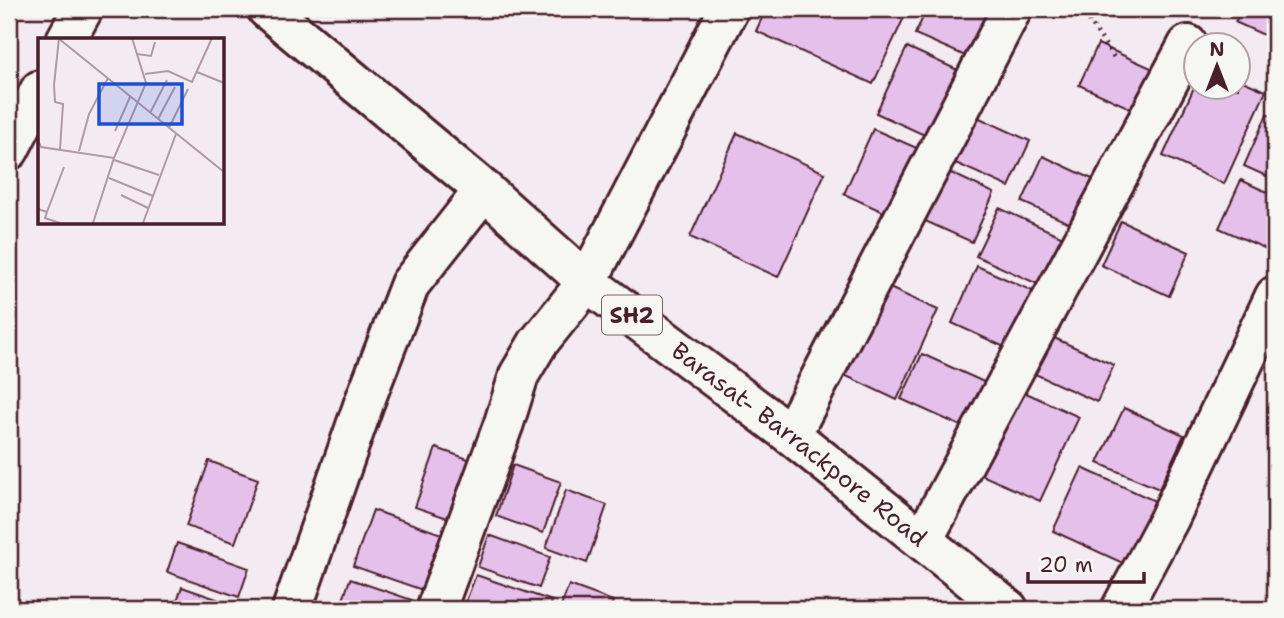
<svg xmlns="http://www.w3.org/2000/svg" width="1284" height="618" font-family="'Shantell Sans',sans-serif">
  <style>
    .building { fill: #e5c0eb; stroke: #4a1f2b; stroke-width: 2 }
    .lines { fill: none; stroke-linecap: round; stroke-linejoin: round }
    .minor-casing { stroke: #4a1f2b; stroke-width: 44 }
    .major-casing { stroke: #4a1f2b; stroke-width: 44 }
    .path { stroke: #4a1f2b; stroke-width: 4.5; stroke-dasharray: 2 5; stroke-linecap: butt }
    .minor { stroke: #f6f6f2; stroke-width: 38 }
    .major { stroke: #f6f6f2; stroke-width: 38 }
    .labels { text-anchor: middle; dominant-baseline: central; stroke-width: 5; stroke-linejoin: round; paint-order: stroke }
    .shield { fill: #f6f6f2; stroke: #7e6067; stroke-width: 2 }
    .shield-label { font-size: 23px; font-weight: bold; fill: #4a1f2b }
    .street-label { font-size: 24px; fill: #4a1f2b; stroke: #f6f6f2 }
    .inset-road { fill: none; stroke: #af99a2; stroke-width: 2 }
    .view { fill: #1d4ed8; fill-opacity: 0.15; stroke: #1d4ed8; stroke-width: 3.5 }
    .inset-edge { fill: none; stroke: #4a1f2b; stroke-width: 3.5 }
  </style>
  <rect width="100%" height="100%" fill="#f3ebf1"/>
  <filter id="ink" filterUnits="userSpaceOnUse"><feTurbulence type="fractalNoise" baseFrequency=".0143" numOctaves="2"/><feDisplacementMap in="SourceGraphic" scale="14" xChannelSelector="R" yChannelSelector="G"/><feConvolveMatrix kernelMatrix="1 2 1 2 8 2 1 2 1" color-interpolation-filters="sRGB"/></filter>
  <g filter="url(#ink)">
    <!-- building -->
    <path class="building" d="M766,9H908L873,84L756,31Z
      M927,9H984L991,12L970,58L915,34Z
      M1242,9H1275V40L1235,22Z
      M1098,44L1162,73L1143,114L1079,85Z
      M907,47L962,72L931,138L876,113Z
      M1238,79L1266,91L1224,184L1163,156L1196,83V88H1238Z
      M1267,114L1275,118V180L1244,166Z
      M973,115L1030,141L1009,187L951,161Z
      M873,129L919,149L890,215L844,194Z
      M737,133L825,173L778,277L690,237Z
      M1043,156L1101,183L1080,228L1022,202Z
      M936,166L994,193L972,242L914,216Z
      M1241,180L1275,196V247L1273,252L1219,228Z
      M999,208L1063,237L1042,286L976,256Z
      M1121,221L1189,252L1169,296L1101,265Z
      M977,266L1039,294L1013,351L952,323Z
      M881,284L938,310L897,400L840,373Z
      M1041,332L1114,365L1097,402L1024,369Z
      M922,354L995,387L974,432L901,399Z
      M1013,387L1079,417L1040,501L975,472Z
      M1124,408L1184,435L1159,489L1098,463Z
      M436,448L480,463L459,522L415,507Z
      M209,461L258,479L235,543L186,526Z
      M513,465L561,482L543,533L496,516Z
      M1082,468L1155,501L1127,565L1053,531Z
      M566,490L607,505L587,563L546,548Z
      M373,510L453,538L434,594L353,566Z
      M489,535L550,557L539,588L478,567Z
      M177,543L249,568L239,597L167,572Z
      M476,575L552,601L550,609H463Z
      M350,579L415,601L412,609H340Z
      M569,585L613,601L610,609H560Z
      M182,587L245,609H174Z"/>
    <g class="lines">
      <defs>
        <path id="minor" d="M66,40L83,9
          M9,150L40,90
          M791,435L1012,9
          M923,540L1188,45
          M292,609L364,403L410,284L484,190
          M436,609L504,423L519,375L538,343L587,282L729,9
          M1121,609L1169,519L1275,296"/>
        <g id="major">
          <path id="s1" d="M267,9L484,190L587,282L791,435L1008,609"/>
        </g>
      </defs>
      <!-- minor casing -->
      <use href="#minor" class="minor-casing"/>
      <!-- major casing -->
      <use href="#major" class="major-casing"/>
      <!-- path -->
      <path class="path" d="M1081,9L1115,59"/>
      <!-- minor -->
      <use href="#minor" class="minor"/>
      <!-- major -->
      <use href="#major" class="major"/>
    </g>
  </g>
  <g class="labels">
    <!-- shield labels -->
    <rect class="shield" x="602" y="295.5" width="60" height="39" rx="5"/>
    <g class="shield-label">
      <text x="632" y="315">SH2</text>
    </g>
    <!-- street labels -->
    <g class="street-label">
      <text stroke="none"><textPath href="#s1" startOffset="688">Barasat- Barrackpore Road</textPath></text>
    </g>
  </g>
  <!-- overview -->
  <g transform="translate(38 38)">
    <rect width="186" height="186" fill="#f3ebf1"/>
    <path class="inset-road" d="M20,0L186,134M21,0L16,47L17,64L25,66L22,111M99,16L113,18L117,4M159,34L186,45M107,36L130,33L154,44L174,0M0,49V84M112,75L129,42M120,81L137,49M131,90L150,51M77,93L92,59M0,102L3,109L76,120L108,45L94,0M41,113L51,76L70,40M76,122L121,137M71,140L115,158M83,157L110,170M0,171L9,174L7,180L22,185M9,174L26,129M55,185L76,120M105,185L138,96"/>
    <path class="view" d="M61,46H144V86H61Z"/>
    <rect width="186" height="186" class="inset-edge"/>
  </g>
  <!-- margin -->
  <rect width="1284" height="618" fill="none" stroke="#f6f6f2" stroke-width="35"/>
  <rect x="18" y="18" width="1249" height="583" fill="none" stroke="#4a1f2b" stroke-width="2.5" filter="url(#ink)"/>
  <!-- north arrow -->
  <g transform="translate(1217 66)"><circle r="33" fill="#f6f6f2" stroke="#b1a0a2" stroke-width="2"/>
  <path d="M0-5L12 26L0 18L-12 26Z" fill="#4a1f2b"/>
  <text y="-10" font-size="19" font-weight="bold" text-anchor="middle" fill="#4a1f2b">N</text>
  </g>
  <!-- scale -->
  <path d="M1028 572v10h116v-10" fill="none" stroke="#4a1f2b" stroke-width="3.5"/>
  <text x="1039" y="572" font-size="21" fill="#4a1f2b" stroke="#f6f6f2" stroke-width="5" paint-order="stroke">20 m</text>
</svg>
